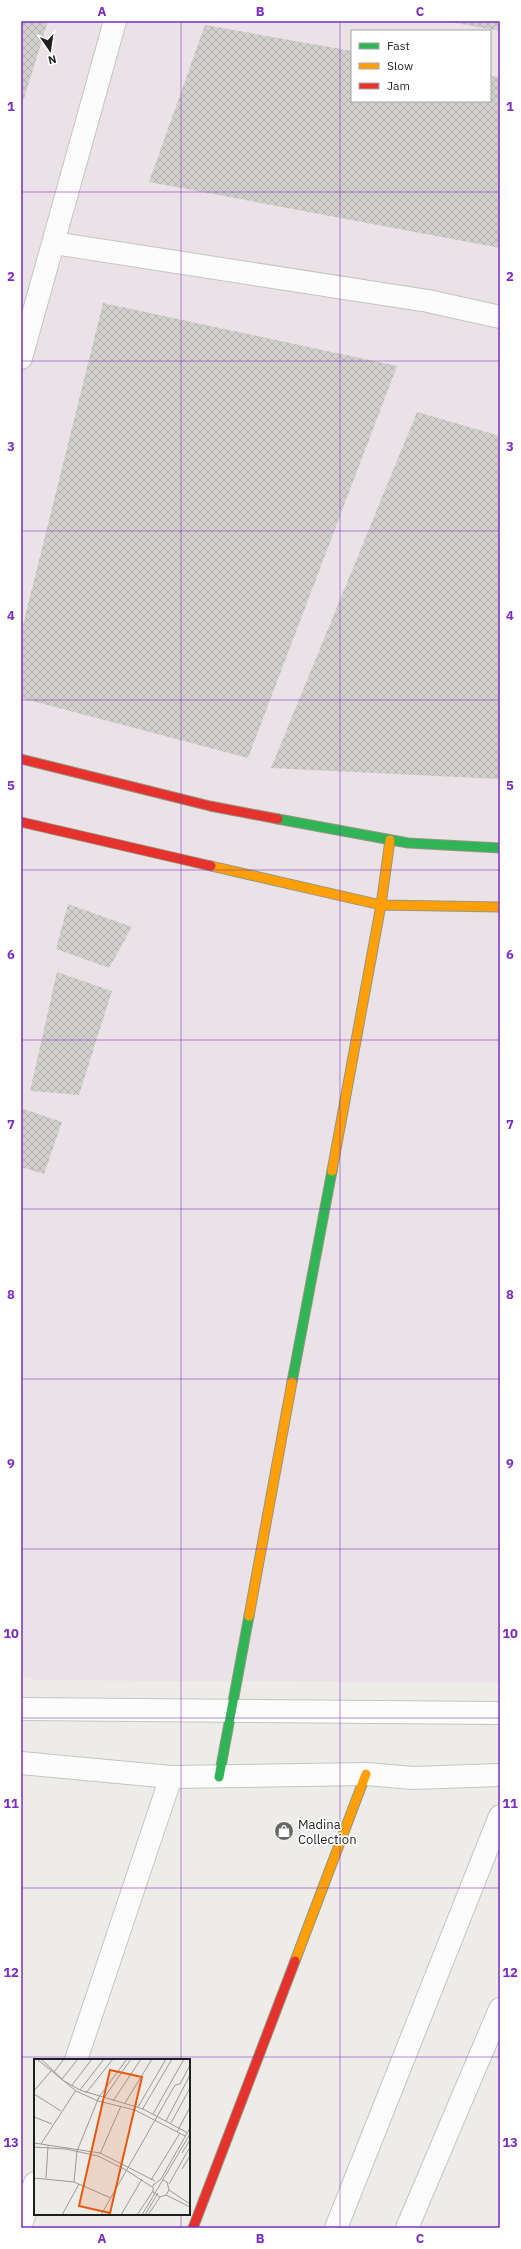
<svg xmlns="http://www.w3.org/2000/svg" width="521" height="2249" font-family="'IBM Plex Sans',sans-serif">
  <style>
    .industrial { fill: #eae2e6; fill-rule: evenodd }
    .building { fill: url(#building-cross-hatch) }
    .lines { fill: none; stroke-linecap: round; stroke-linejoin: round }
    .street-casing { stroke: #c4c4c2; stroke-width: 24 }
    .fast-casing { stroke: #939681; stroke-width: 11 }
    .slow-casing { stroke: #939681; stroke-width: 11 }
    .jam-casing { stroke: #939681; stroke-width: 11 }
    .street { stroke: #fcfcfc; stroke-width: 22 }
    .fast { stroke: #30b455; stroke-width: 9 }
    .slow { stroke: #ff9f0a; stroke-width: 9 }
    .jam { stroke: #e5322d; stroke-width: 9 }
    .grid { fill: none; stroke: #7b2cbf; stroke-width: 1; stroke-opacity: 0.55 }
    .labels { text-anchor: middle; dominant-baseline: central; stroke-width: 3.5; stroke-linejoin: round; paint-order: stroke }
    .poi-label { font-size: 13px; fill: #1f1f1f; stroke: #fff; text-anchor: start }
    .inset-road { fill: none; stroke: #9b9a98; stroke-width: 1 }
    .view { fill: #e8590c; fill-opacity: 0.15; stroke: #e8590c; stroke-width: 2 }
    .inset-edge { fill: none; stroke: #1f1f1f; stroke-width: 2 }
    .neatline { fill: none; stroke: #7b2cbf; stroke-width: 1.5 }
    .grid-label { font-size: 13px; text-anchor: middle; font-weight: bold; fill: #7b2cbf }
  </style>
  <defs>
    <pattern id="building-cross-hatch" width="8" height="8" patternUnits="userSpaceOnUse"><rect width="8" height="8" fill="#d2d0cd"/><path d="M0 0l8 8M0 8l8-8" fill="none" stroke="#b4b2b0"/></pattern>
  </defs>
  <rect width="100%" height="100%" fill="#edece8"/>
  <!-- industrial -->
  <path class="industrial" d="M21,21H500V1683L36,1680L21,1676ZM352,31H490V101H352Z"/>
  <!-- building -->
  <path class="building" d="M21,21H48L21,108Z
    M450,21H500V31L450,22Z
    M205,25L352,51V101H490V76L500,77V248L149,182Z
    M103,303L397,366L248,758L21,698V633Z
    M417,412L500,436V779L271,768Z
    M68,904L132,927L109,968L56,949Z
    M57,972L112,991L79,1095L30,1091Z
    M21,1108L62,1122L44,1174L21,1167Z"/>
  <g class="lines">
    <defs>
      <path id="street" d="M54,243L428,301L500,317
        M21,358L115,21
        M21,1709L500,1713
        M21,1763L171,1777L366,1774L413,1778L500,1775
        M76,2060L171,1777
        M21,2225L35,2183
        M336,2228L500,1816
        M407,2228L500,2009"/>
      <path id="fast" d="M278,819L408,843L500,848
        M292,1382L332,1171
        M219,1777L249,1616"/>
      <path id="slow" d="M211,866L381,905L500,907
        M332,1171L381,905L390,840
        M249,1616L292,1382
        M295,1961L366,1774"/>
      <path id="jam" d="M21,759L210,806L278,819
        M21,822L211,866
        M193,2228L295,1961"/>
    </defs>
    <!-- street casing -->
    <use href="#street" class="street-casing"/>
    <!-- fast casing -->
    <use href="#fast" class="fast-casing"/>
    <!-- slow casing -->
    <use href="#slow" class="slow-casing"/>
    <!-- jam casing -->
    <use href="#jam" class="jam-casing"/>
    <!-- street -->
    <use href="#street" class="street"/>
    <!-- fast -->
    <use href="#fast" class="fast"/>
    <!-- slow -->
    <use href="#slow" class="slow"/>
    <!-- jam -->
    <use href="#jam" class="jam"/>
  </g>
  <!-- grid -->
  <path class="grid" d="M181,21V2060M340,21V2228M21,192H500M21,361H500M21,531H500M21,700H500M21,870H500M21,1040H500M21,1209H500M21,1379H500M21,1549H500M21,1718H500M21,1888H500M21,2057H500M181,2214V2228"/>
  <!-- icons -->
  <defs>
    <symbol id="shop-disc" viewBox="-11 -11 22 22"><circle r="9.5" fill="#676765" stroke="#fff"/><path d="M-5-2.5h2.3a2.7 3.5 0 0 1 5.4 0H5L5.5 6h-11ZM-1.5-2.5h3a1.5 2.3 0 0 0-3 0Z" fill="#fff"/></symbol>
  </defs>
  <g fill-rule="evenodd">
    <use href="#shop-disc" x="273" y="1820" width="22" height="22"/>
  </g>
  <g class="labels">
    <!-- poi labels -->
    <g class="poi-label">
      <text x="298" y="1824">Madina<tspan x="298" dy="15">Collection</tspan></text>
    </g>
  </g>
  <!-- overview -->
  <g transform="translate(34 2059)">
    <rect width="156" height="156" fill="#edece8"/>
    <path class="inset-road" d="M3,0L42,32L64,42L101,51L151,77M7,0L30,22L46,31L109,50L154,74M20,13L30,0M28,20L44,0M38,26L58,0M46,31L70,0M0,32L17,12M52,34L79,0M0,35L27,52M70,39L97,0M79,42L107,0M91,44L118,0M104,48L132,0M108,51L138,0M119,55L150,0M0,58L18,65M132,62L156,16M137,64L156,29M143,73L156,48M0,84L66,94L121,122M7,85L42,31M0,88L32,90L64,97L92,111L118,128M148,94L156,81M66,95L87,47M148,110L156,97M0,119L40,123L77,139M12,119L14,87M117,121L146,74M129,121L133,123L135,131L132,136L126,138L119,133V126L127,120L156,69M40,123L43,92L65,38L93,0M135,125L156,88M135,131L156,145M132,136L156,148M28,156L45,125M67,156L141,26L146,25L156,6M87,156L108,120M103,156L119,132M108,156L156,75M111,156L124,134M114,156L126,138"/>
    <path class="view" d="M76,11L108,18L76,154L45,147Z"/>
    <rect width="156" height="156" class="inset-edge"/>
  </g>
  <!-- border -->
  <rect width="521" height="2249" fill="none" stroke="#ffffff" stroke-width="44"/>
  <!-- legend -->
  <rect x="351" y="30" width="140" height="72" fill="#ffffff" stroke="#a5a5a5"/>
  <rect x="359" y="43" width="20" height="6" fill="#30b455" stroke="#a5a5a5"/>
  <text x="387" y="50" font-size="12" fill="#1f1f1f">Fast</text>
  <rect x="359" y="63" width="20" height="6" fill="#ff9f0a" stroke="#a5a5a5"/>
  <text x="387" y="70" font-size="12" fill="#1f1f1f">Slow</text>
  <rect x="359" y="83" width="20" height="6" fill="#e5322d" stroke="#a5a5a5"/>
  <text x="387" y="90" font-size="12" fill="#1f1f1f">Jam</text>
  <!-- north arrow -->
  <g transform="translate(50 50) rotate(167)" stroke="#ffffff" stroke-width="3" paint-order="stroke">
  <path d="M0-3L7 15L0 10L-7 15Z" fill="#1f1f1f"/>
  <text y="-6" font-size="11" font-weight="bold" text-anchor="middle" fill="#1f1f1f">N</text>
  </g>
  <rect x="22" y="22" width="477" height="2205" class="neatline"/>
  <g class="grid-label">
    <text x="102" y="16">A</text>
    <text x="260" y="16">B</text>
    <text x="420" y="16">C</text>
    <text x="11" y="111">1</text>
    <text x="510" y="111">1</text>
    <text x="11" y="281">2</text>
    <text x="510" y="281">2</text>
    <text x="11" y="451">3</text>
    <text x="510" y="451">3</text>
    <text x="11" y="620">4</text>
    <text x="510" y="620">4</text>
    <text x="11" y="790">5</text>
    <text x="510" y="790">5</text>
    <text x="11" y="959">6</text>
    <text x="510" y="959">6</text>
    <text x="11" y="1129">7</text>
    <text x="510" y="1129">7</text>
    <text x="11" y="1299">8</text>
    <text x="510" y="1299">8</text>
    <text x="11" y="1468">9</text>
    <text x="510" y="1468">9</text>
    <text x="11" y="1638">10</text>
    <text x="510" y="1638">10</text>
    <text x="11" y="1808">11</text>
    <text x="510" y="1808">11</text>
    <text x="11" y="1977">12</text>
    <text x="510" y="1977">12</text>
    <text x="11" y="2147">13</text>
    <text x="510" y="2147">13</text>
    <text x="102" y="2243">A</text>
    <text x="260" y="2243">B</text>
    <text x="420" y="2243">C</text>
  </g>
</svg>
